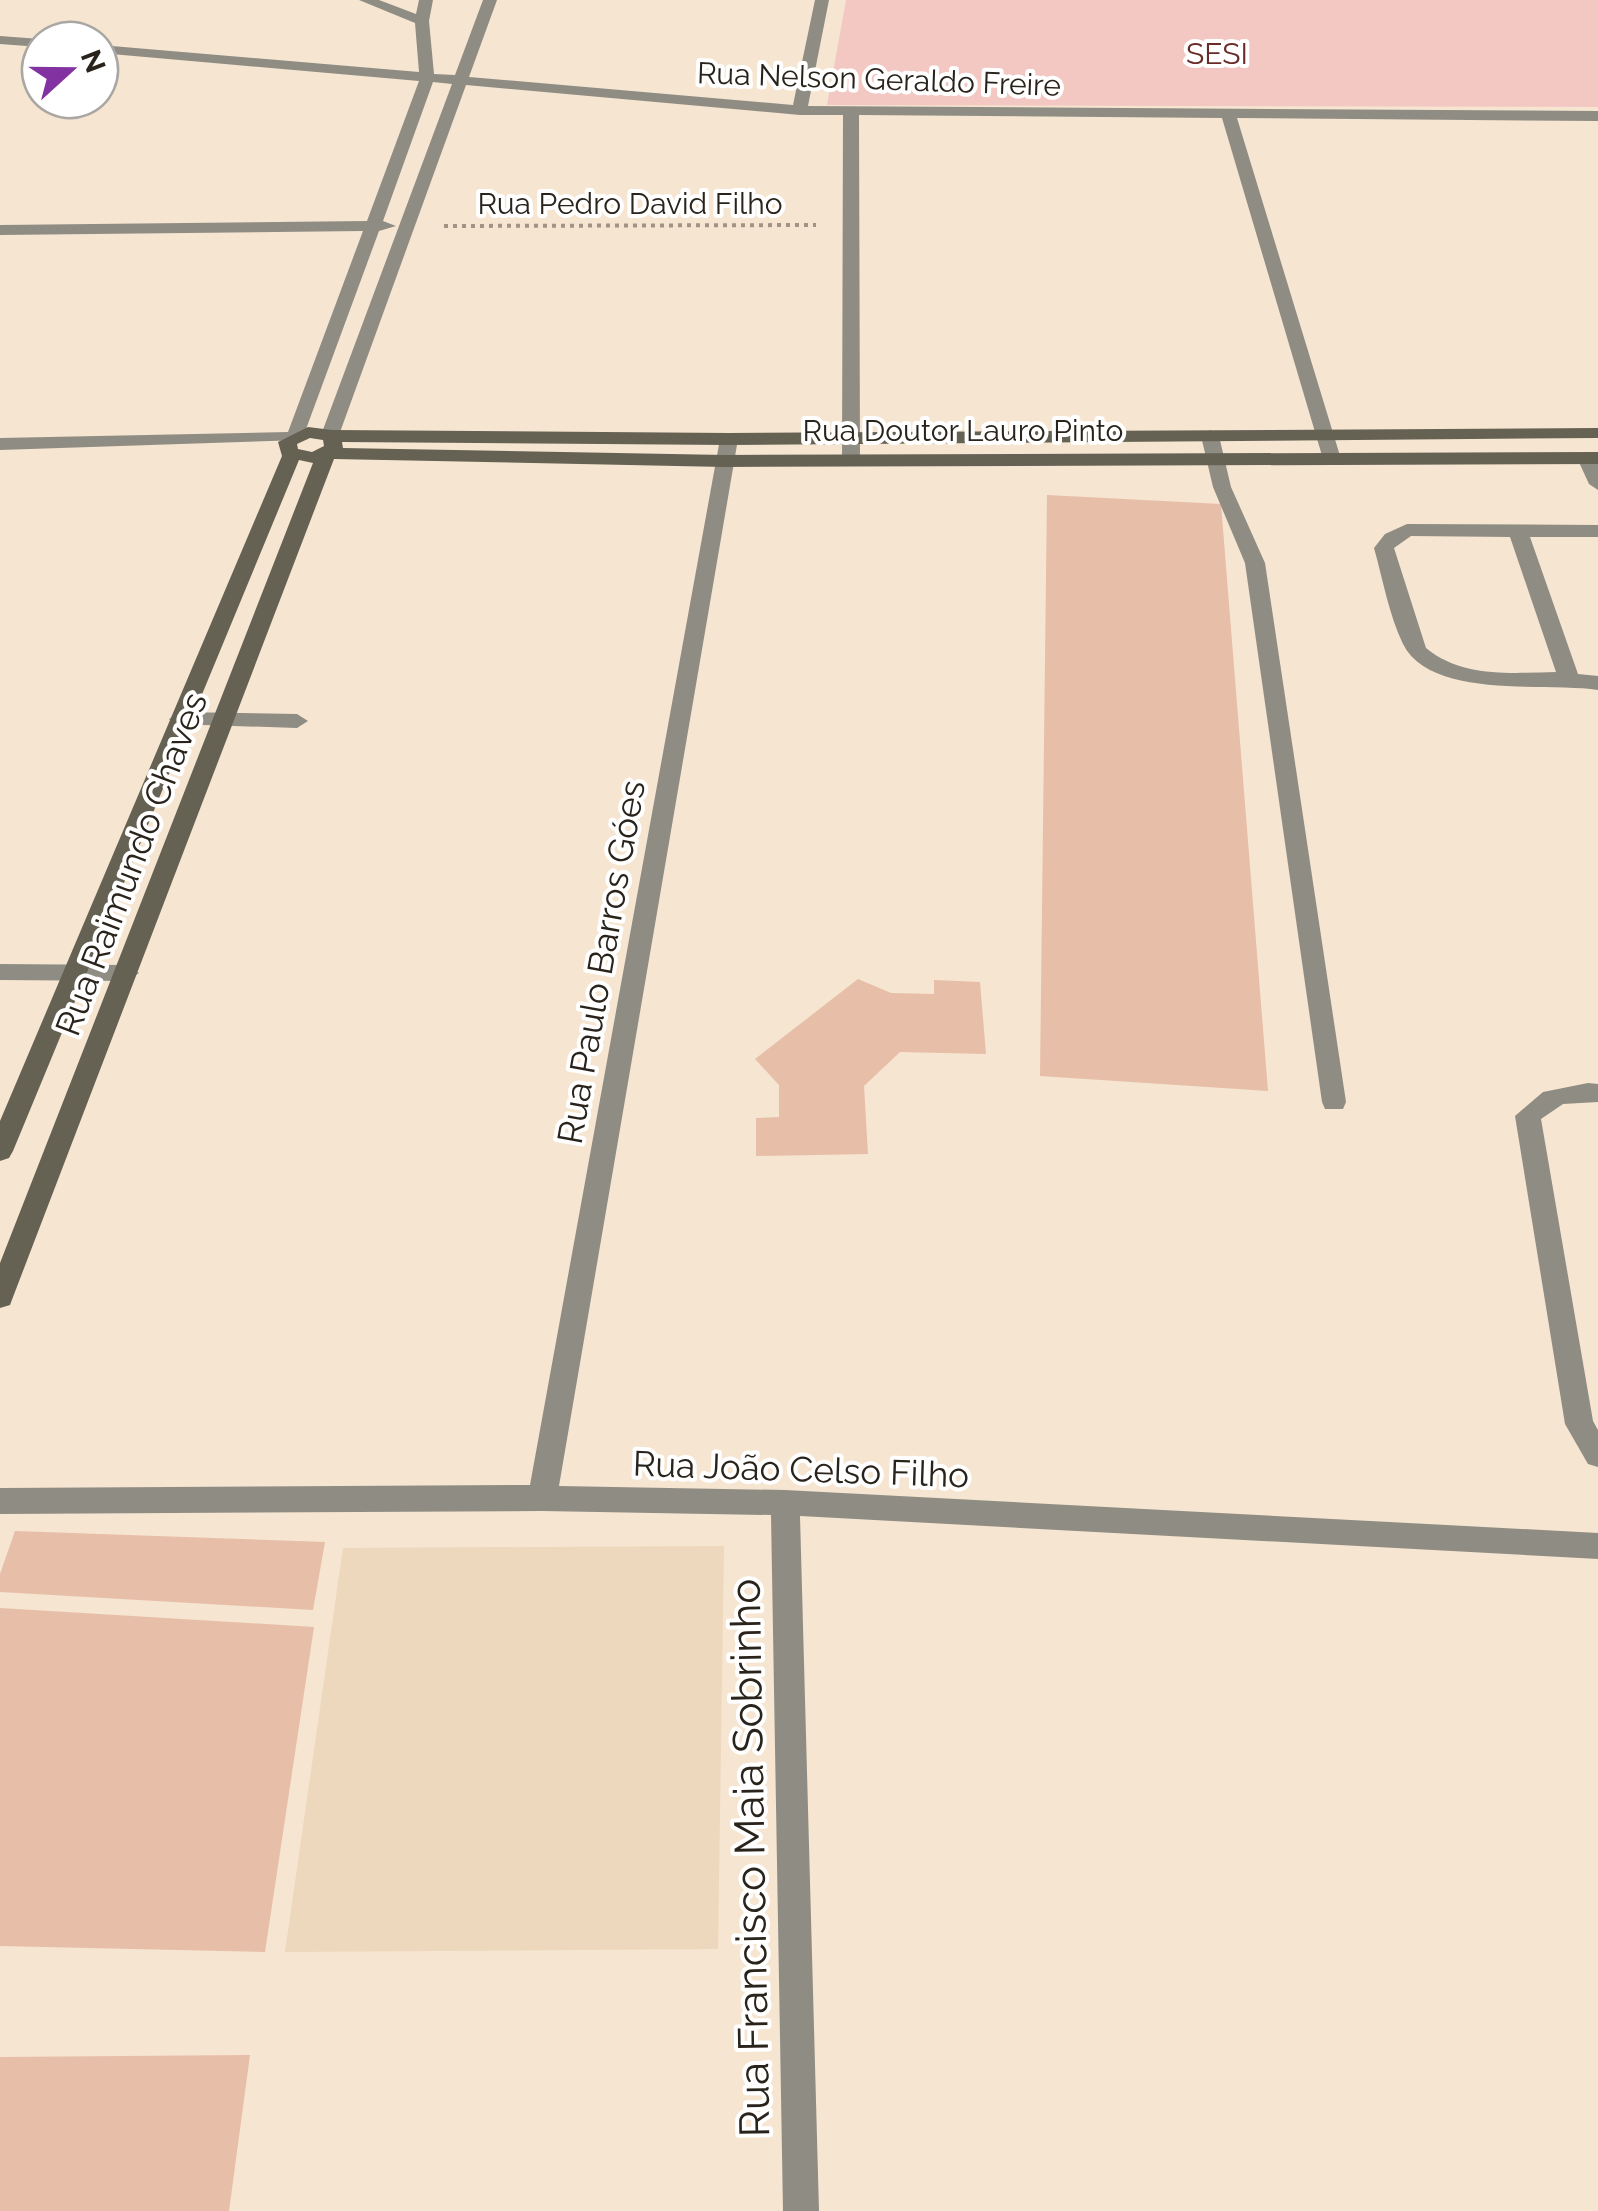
<svg xmlns="http://www.w3.org/2000/svg" width="1598" height="2211" font-family="Raleway,sans-serif">
  <style>
    .built { fill: #edd7bd }
    .green { fill: #f3c8c3 }
    .building { fill: #e7bea8 }
    .lines { fill: none; stroke-linecap: round; stroke-linejoin: round }
    .path { stroke: #a19485; stroke-width: 4; stroke-dasharray: 4 5; stroke-linecap: butt }
    .lane { fill: #8f8d83; fill-rule: evenodd }
    .street { fill: #8f8d83; fill-rule: evenodd }
    .secondary { fill: #656254; fill-rule: evenodd }
    .labels { text-anchor: middle; dominant-baseline: central; stroke-width: 8; stroke-linejoin: round; paint-order: stroke }
    .far-park-label { font-size: 30px; fill: #672c28; stroke: #fff }
    .far-street-label { font-size: 30px; fill: #29231b; stroke: #fff }
    .street-label { font-size: 35px; fill: #29231b; stroke: #fff }
    .near-street-label { font-size: 42px; fill: #29231b; stroke: #fff }
  </style>
  <rect width="100%" height="100%" fill="#f6e5d0"/>
  <!-- built -->
  <path class="built" d="M724,1546L718,1949L285,1952L343,1548Z"/>
  <!-- green -->
  <path class="green" d="M846,0H1598V107L827,105Z"/>
  <!-- building -->
  <path class="building" d="M1047,495L1221,504L1268,1091L1040,1076Z
    M858,979L891,993L934,994V980L980,982L986,1054L900,1052L864,1086L868,1154L756,1156V1118L779,1117V1085L755,1059Z
    M15,1531L325,1542L313,1610L0,1592V1574Z
    M0,1608L314,1627L265,1952L0,1946Z
    M250,2055L229,2211H0V2057Z"/>
  <g class="lines">
    <!-- path -->
    <path class="path" d="M444,226L816,225"/>
    <!-- lane -->
    <path class="lane" d="M1210,430L1219,436L1231,487L1265,563L1346,1102L1343,1109H1325L1322,1102L1245,563L1213,487L1201,436Z
      M1586,452L1593,454L1598,464V490L1589,484L1577,458Z
      M1407,524L1598,525V537H1530L1578,674L1598,676V690C1546,682 1431,700 1403,644C1389,615 1383,580 1374,548L1385,534ZM1411,536L1510,537L1556,672C1512,673 1462,678 1426,648L1394,548Z
      M180,712L297,714L308,721L297,728L173,724L169,719Z
      M1588,1083L1598,1084V1102L1563,1104L1541,1119L1593,1421L1598,1430V1467L1588,1464L1565,1424L1515,1116L1543,1092Z"/>
    <!-- street -->
    <path class="street" d="M359,0H379L416,14L419,0H433L429,21L434,74L455,75L483,0H497L469,77L793,105L815,0H829L808,106L1598,111V121L1237,118L1341,459L1332,465L1323,459L1222,118L859,115L860,460L851,466L842,460L843,115H800L466,85L339,435L336,439H324L321,435L452,84L433,82L383,221L396,226L379,231L302,440L0,450V438L288,432L363,231L0,235V225L367,221L419,81L100,53V45L419,72L415,23Z
      M0,36L40,39L45,40H40V47L0,44Z
      M729,433L738,439L559,1486L785,1490L1598,1533V1559L800,1516L819,2211H783L771,1515L542,1511L0,1514V1488L530,1485L720,439Z
      M0,964L127,965L139,973L127,981L0,980Z"/>
    <!-- secondary -->
    <path class="secondary" d="M308,427L332,430L729,433L1598,428V438L729,445L342,442L343,448L725,455L1598,452V464L725,467L334,459L13,1297L10,1305L0,1308V1263L313,463L299,460L13,1151L9,1158L0,1161V1121L282,456L278,442ZM310,438L323,440L324,446L312,452L298,449L297,444Z"/>
  </g>
  <g class="labels">
    <!-- far-park labels -->
    <g class="far-park-label">
      <text x="1217" y="53">SESI</text>
    </g>
    <!-- far-street labels -->
    <g class="far-street-label">
      <text transform="translate(879 79) rotate(2)">Rua Nelson Geraldo Freire</text>
      <text x="630" y="203">Rua Pedro David Filho</text>
      <text x="963" y="430">Rua Doutor Lauro Pinto</text>
    </g>
    <!-- street labels -->
    <g class="street-label">
      <text transform="translate(131 864) rotate(-69)">Rua Raimundo Chaves</text>
      <text transform="translate(601 962) rotate(-80)">Rua Paulo Barros Góes</text>
      <text transform="translate(801 1469) rotate(2)">Rua João Celso Filho</text>
    </g>
    <!-- near-street labels -->
    <g class="near-street-label">
      <text transform="translate(750 1858) rotate(-91)">Rua Francisco Maia Sobrinho</text>
    </g>
  </g>
  <!-- north arrow -->
  <g transform="translate(70 70) rotate(69)"><circle r="48" fill="#ffffff" stroke="#a9a7a4" stroke-width="2.5"/>
  <path d="M0-8L18 38L0 25L-18 38Z" fill="#8332a1"/>
  <text y="-15" font-size="28" font-weight="bold" text-anchor="middle" fill="#29231b">N</text>
  </g>
</svg>
